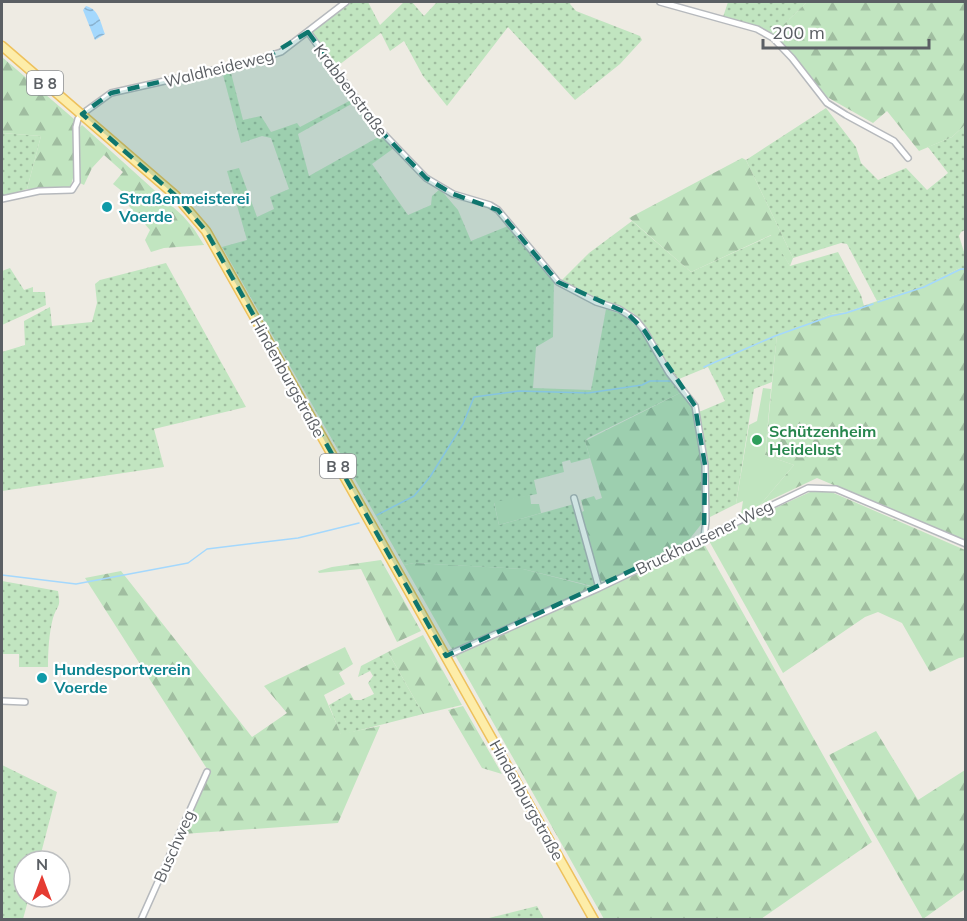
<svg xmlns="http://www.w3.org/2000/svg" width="967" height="921" font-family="Mulish,sans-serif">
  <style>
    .grass { fill: url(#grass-dots) }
    .forest { fill: url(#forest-firs) }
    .pitch { fill: #c1e5c0 }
    .water { fill: url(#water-waves) }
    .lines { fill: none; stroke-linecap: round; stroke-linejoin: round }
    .stream { stroke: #a4d8fd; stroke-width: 1.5 }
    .minor-casing { stroke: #b6b9bd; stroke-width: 8 }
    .primary-casing { stroke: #eec15c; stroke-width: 11 }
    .minor { stroke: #fff; stroke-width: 5 }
    .primary { stroke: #fdeda9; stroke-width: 8 }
    .marked { fill: #0f766e; fill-opacity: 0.2; stroke: #0f766e; stroke-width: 4.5; stroke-dasharray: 12 8; stroke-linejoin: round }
    .culture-dot { fill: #0f9aa8; stroke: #fff; stroke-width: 2 }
    .leisure-dot { fill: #2e9e5b; stroke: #fff; stroke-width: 2 }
    .labels { text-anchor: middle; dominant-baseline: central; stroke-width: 4.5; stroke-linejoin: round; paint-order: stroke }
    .shield { fill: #fff; stroke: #8c8f92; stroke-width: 1.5 }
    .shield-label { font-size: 15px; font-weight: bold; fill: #5b5f64 }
    .street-label { font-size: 16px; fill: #5b5f64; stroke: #fff }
    .culture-label { font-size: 16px; font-weight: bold; fill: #0d838f; stroke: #fff; text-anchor: start }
    .leisure-label { font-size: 16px; font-weight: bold; fill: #27864d; stroke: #fff; text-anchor: start }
  </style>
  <defs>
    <pattern id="grass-dots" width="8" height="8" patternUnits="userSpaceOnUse" patternTransform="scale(1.5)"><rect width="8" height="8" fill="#c1e5c0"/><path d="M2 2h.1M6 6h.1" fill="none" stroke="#a0bda0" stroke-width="1.8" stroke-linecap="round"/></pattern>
    <pattern id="forest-firs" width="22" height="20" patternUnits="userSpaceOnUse" patternTransform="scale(1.5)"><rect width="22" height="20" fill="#c1e5c0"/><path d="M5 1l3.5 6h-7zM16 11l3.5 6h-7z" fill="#a0bda0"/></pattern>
    <pattern id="water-waves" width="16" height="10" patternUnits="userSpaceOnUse" patternTransform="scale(1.5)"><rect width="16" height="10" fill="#a4d8fd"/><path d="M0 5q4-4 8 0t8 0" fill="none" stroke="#89b2d0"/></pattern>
  </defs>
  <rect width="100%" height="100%" fill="#eeebe3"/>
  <!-- grass -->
  <path class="grass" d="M352,2H368L380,25L404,2H412L424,16L437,2H512L517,3L519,2H571L570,4L576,11L640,36L642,40L620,64L575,100L508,27L447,106L423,76L404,41L390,51L381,33L335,68L311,33Z
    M728,2H807L773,35L723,17Z
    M230,69L243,120L261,116L271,132L297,123L300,127L353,99L355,102L298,134L309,176L382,135L394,148L372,164L408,215L431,205L432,196L440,189L458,210L471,241L508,226L554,280L553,337L536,347L533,388L591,390L606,309L626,316L642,333L680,393L588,438L585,441L590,458L571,463L570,460L562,462L564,472L534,480L537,494L494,503L499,525L574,504L595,583L592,586L523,569L414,563L404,565L222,247L247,240L227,171L239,168L257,217L274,209L270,197L289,189L271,138L262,136L241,143L222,71Z
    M826,108L856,147L861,163L878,180L906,168L927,190L948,173L928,147L952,137L965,125V230L961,232L959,236L965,255V268H960L924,285L877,301L847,244L841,243L793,258L746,160Z
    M2,133L41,136L27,189L2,197Z
    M632,221L691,272L772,235L790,266L838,252L861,295L864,306L846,312L830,314L777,335L772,382L754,389L736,504L710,517L704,437L699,412L725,401L708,367L679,379L675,377L645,326L633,313L595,299L562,280L589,253Z
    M166,263L246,407L154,429L164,467L2,491V352L25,345L24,321L50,307L52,326L92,322L97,303L95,284L100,280Z
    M10,268L24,290L33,287V292H45L46,305L2,325V271Z
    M2,581L58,591C61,609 58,603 53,618C49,633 48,651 48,667H19V654H2Z
    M388,652L423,714L341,735L329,705L350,693L354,700H361L374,694L368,683L373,676L370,671L358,677L361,666Z
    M2,765L57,792L39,861H24V897H29L23,919H2Z
    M537,906L544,919H485Z"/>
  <!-- forest -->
  <path class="forest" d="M807,2H965V125L952,137L919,151L887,111L873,123L827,97L796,59L773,35Z
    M2,57L74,119L73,178L71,185L68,188L27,189L41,136L2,133Z
    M82,125L183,216L194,229L204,245L164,248L151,252L145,240L150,230L129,206L133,200L113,184L123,172L104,155L92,168L84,185L80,183L79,128Z
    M742,158L746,160L793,258L790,266L771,235L691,272L629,218Z
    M960,268H965V541L817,478L760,505L794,465L765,455L777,334L830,314L846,312L923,285Z
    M680,393C683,396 688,399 690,402C701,423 705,498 703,522L688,541L680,547L607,583L599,580L579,513L584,511L581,500L594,496L596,500L602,498L585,441Z
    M820,491H829L965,550V657L959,658L930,672L902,623L878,612L865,617L783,673L708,539L810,492Z
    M703,542L872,842L761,919H604L455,655Z
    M381,560L421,631L397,642L361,569L319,573L318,571L332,567Z
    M414,563L523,569L589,586L595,583L597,587L453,651L404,565Z
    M121,571L252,737L287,713L264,686L345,647L353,664L339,673L345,684L324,695L341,734L380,726L338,823L183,834L209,772L85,578Z
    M423,635L462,705L423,714L388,652Z
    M463,706L502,774L482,768L448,710Z
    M876,731L918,800L965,770V889L923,919L829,755Z"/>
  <!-- pitch -->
  <path class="pitch" d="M763,388L771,389L765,455L794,465L760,505L741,514L743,501L736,504L749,425L757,421Z
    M530,495L531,504H539L541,513L499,525L494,502Z"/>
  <!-- water -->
  <path class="water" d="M86,6C99,9 101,24 105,34L95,40L83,10Z"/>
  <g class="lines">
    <!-- stream -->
    <path class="stream" d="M878,302L924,287L961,269H966
      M704,367L775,336L831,316L846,313L873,304
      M377,515L414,496L430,477L463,424L474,397L519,391L588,393L642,385L650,381H672
      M2,575L76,584L188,563L207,549L298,538L359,523"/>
    <defs>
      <path id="minor" d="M660,2L757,29L773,38L792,58L827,103L846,115L894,141L908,158
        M308,32L378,128L426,178L453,194L490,205L498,210L558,282L596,302L619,309L636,320L644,330L669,373L695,406L705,465L706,521L704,537
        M2,199L39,191L72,190L77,182L76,127L78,119L82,114L111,93L254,61L281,52L346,2
        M574,498L599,588
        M446,656L599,588L808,488L836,489L966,544
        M2,701L25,702
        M141,920L207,772"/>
      <path id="primary" d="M2,46L176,196L206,231L594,920"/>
    </defs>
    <!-- minor casing -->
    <use href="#minor" class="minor-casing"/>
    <!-- primary casing -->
    <use href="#primary" class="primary-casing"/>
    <!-- minor -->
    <use href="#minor" class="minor"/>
    <!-- primary -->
    <use href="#primary" class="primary"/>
  </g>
  <!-- marked area -->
  <path class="marked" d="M308,32L378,128L426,178L453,194L498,210L558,282L627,313L644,330L695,406L705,465L704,537L446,656L206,231L176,196L82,114L111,93L265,58Z"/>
  <!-- markers -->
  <g class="culture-dot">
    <circle cx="107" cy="207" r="6"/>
    <circle cx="42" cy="678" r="6"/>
  </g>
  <circle class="leisure-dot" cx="757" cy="440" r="6"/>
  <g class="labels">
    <!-- shield labels -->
    <g class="shield">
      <rect x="27" y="71" width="36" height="24" rx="4.5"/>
      <rect x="320" y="454" width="36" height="24" rx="4.5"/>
    </g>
    <g class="shield-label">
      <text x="45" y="83">B 8</text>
      <text x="338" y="466">B 8</text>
    </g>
    <!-- street labels -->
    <g class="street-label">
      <text transform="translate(219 68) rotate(-14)">Waldheideweg</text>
      <text transform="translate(351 90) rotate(53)">Krabbenstraße</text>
      <text transform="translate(288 377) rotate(61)">Hindenburgstraße</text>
      <text transform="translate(704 537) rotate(-26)">Bruckhausener Weg</text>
      <text transform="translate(527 800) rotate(61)">Hindenburgstraße</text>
      <text transform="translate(174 846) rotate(-66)">Buschweg</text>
    </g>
    <!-- culture labels -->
    <g class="culture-label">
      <text x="119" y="198">Straßenmeisterei<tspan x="119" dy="18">Voerde</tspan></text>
      <text x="54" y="669">Hundesportverein<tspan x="54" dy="18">Voerde</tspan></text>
    </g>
    <!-- leisure labels -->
    <g class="leisure-label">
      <text x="769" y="431">Schützenheim<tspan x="769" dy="18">Heidelust</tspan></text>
    </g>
  </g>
  <!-- border -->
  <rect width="967" height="921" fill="none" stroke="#5b5f64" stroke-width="6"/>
  <!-- north arrow -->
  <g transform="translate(42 879)"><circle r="28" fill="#ffffff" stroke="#bdbfc1" stroke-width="1.5"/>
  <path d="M0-4.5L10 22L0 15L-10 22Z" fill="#e53b32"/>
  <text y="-9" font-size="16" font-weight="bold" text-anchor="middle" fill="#5b5f64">N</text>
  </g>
  <!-- scale -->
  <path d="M763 39v9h166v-9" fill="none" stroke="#5b5f64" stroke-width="3"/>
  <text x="772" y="39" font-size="18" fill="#5b5f64" stroke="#ffffff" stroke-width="4.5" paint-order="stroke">200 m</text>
</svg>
